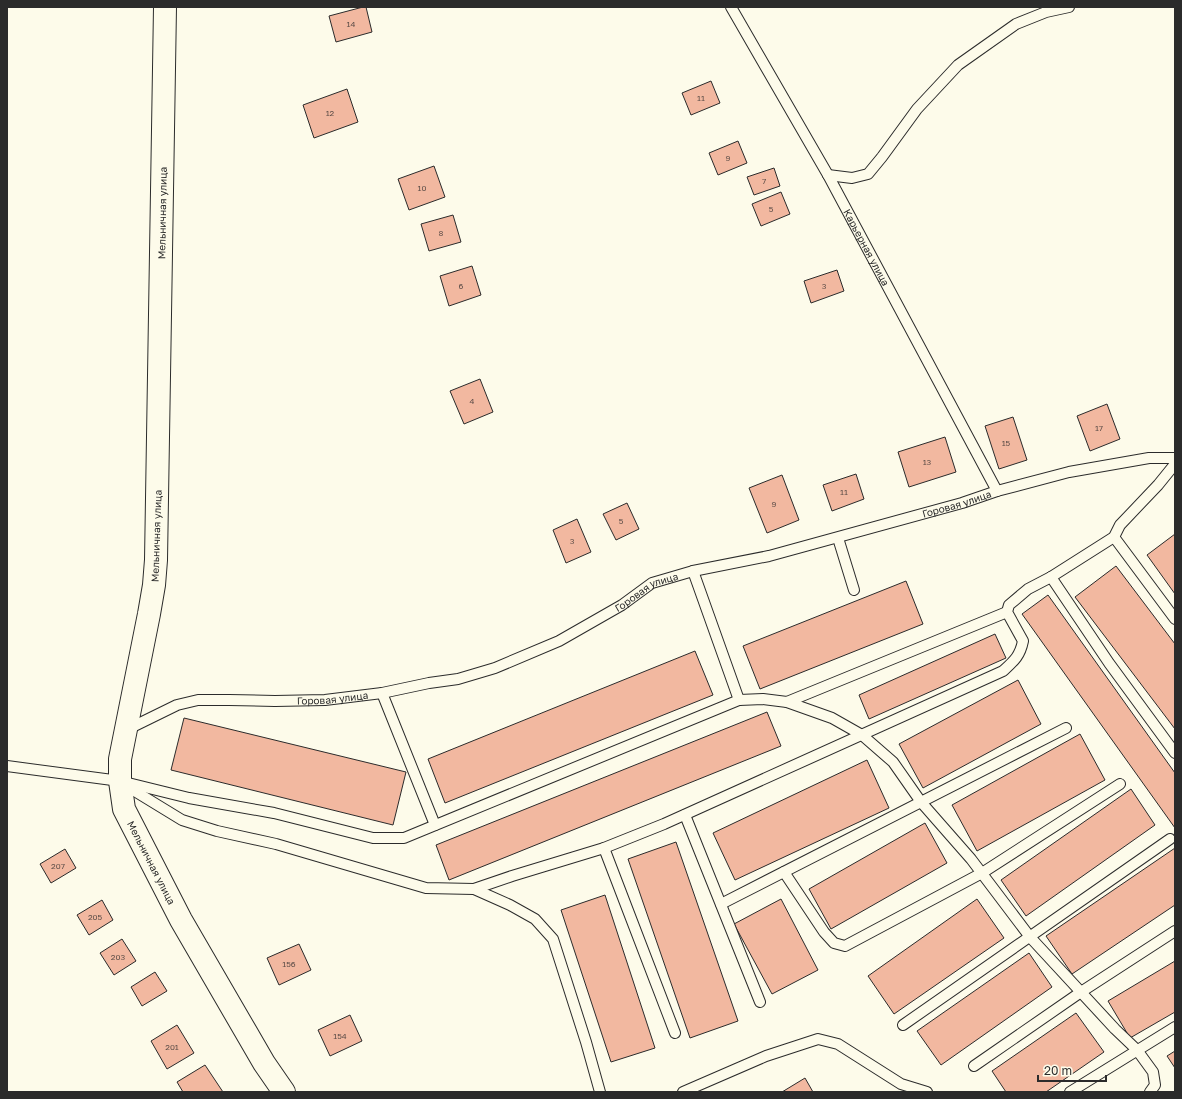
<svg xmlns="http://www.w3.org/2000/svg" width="1182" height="1099" font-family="'Golos Text',sans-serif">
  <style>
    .building { fill: #f2b8a0; stroke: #2b2b2b }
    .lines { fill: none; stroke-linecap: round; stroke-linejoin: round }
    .service-casing { stroke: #2b2b2b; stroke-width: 12 }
    .secondary-casing { stroke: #2b2b2b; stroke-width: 24 }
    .service { stroke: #fdfbea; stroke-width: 10 }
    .secondary { stroke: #fdfbea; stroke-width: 22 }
    .labels { text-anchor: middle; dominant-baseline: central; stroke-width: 3; stroke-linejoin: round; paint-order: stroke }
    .number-label { font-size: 8px; fill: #5d4e48 }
    .street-label { font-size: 10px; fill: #2b2b2b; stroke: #fdfbea }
  </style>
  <rect width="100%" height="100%" fill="#fdfbea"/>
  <!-- building -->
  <path class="building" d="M363,7H366L372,32L336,42L329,16Z
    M711,81L720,103L691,115L682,93Z
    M347,89L358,122L314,138L303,105Z
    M738,141L747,163L718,175L709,153Z
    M434,166L445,197L409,210L398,179Z
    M774,168L780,186L754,195L747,177Z
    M781,192L790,214L761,226L752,204Z
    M453,215L461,242L429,251L421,224Z
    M472,266L481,295L449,306L440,276Z
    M837,270L844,291L811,303L804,281Z
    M480,379L493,412L464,424L450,391Z
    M1107,404L1120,439L1090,451L1077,416Z
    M1013,417L1027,460L999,469L985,426Z
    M945,437L956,472L909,487L898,452Z
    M856,474L864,499L832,511L823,485Z
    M782,475L799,520L767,533L749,488Z
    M627,503L639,529L616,540L603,514Z
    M577,519L591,552L566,563L553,530Z
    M1175,534V594L1147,555Z
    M1116,566L1175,644V729L1075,597Z
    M906,581L923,624L760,689L743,646Z
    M1048,595L1175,773V828L1022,614Z
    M995,634L1006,658L869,719L859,695Z
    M695,651L713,695L445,803L428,759Z
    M1018,680L1041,724L923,788L899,744Z
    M767,712L781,746L449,880L436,845Z
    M184,718L406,772L393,825L171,770Z
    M1080,734L1105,780L977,851L952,805Z
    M867,760L889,808L735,880L713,833Z
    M1131,789L1155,825L1026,916L1001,880Z
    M925,823L947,863L831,929L809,889Z
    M676,842L738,1021L690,1038L628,859Z
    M1175,848V905L1072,974L1046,936Z
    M65,849L76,868L51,883L40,864Z
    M605,895L655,1048L611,1062L561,910Z
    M781,899L818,970L772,994L734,924Z
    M977,899L1004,938L894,1014L868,976Z
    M102,900L113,920L89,935L77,915Z
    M122,939L136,961L114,975L100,953Z
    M299,944L311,970L279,985L267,958Z
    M1029,953L1052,987L941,1065L917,1031Z
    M1175,961V1012L1130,1038L1108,1001Z
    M155,972L167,991L142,1006L131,987Z
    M1076,1013L1104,1052L1046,1092H1006L992,1071Z
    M350,1015L362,1041L330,1056L318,1030Z
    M177,1025L194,1053L167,1069L151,1041Z
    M1175,1051V1068L1167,1056Z
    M205,1065L223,1092H183L177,1082Z
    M805,1078L813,1092H782Z"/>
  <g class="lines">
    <defs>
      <g id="service">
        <path id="s1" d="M731,7L828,175L997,491"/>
        <path d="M828,175L852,178L868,174L882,157L917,109L958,65L1016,24L1046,12L1069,7"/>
        <path d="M1114,537L1175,619"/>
        <path d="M838,538L854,590"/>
        <path d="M693,571L739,700"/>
        <path d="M1051,577L1109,663L1175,753"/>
        <path d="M382,693L435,825"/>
        <path d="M787,702L1007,612"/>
        <path id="s2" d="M126,730L177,705L198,700H229L275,701L325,700L382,693L429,683L458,679L495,668L559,641L622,605L652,583L693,571L769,556L962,503L997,491L1069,472L1149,458H1175"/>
        <path d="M7,766L120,781L189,798L274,813L373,838H404L739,700L763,699L787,702L832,718L862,735L893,762L921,802L971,859L1030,937L1115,1029L1137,1050L1153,1072L1155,1085L1150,1092"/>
        <path d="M128,787L182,820L217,831L276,844L426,888L474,889L512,876L604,848L664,824L1003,671C1014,661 1020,656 1023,641L1007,612L1009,605L1028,589L1051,577L1114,537L1120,525L1158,485L1175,464"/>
        <path d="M685,815L760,1002"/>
        <path d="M604,848L675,1033"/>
        <path d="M784,872L824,932L834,943L845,946L982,873L1120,784"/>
        <path d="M474,889L510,905L535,919L553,939L586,1042L600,1092"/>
        <path d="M721,904L1066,728"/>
        <path d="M903,1025L1170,839"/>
        <path d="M974,1066L1081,992L1175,931"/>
        <path d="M683,1092L766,1056L818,1039L838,1044L901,1084L927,1092"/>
        <path d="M1070,1092L1175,1027"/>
      </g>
      <g id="secondary">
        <path id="s3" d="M165,7L156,560L154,585L149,614L120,759V781L124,809L181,920L264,1063L284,1092"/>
      </g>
    </defs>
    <!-- service casing -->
    <use href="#service" class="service-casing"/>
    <!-- secondary casing -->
    <use href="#secondary" class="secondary-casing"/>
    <!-- service -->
    <use href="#service" class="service"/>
    <!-- secondary -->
    <use href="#secondary" class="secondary"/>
  </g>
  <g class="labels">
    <!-- number labels -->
    <g class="number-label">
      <text x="351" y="24">14</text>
      <text x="701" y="98">11</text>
      <text x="330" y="113">12</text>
      <text x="728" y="158">9</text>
      <text x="764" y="181">7</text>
      <text x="422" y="188">10</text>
      <text x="771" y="209">5</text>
      <text x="441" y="233">8</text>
      <text x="461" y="286">6</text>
      <text x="824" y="286">3</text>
      <text x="472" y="401">4</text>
      <text x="1099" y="428">17</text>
      <text x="1006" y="443">15</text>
      <text x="927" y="462">13</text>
      <text x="844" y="492">11</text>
      <text x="774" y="504">9</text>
      <text x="621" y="521">5</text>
      <text x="572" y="541">3</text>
      <text x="58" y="866">207</text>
      <text x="95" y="917">205</text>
      <text x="118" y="957">203</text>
      <text x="289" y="964">156</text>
      <text x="340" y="1036">154</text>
      <text x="172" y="1047">201</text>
    </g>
    <!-- street labels -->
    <g class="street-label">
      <text transform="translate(162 213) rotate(-89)">Мельничная улица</text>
      <text stroke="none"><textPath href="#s1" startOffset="276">Карьерная улица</textPath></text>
      <text stroke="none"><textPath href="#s2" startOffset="873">Горовая улица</textPath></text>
      <text transform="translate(156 536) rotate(-88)">Мельничная улица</text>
      <text stroke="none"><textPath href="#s2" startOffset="549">Горовая улица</textPath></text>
      <text stroke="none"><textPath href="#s2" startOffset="213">Горовая улица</textPath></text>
      <text stroke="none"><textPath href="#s3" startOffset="866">Мельничная улица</textPath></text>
    </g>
  </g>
  <!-- border -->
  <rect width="1182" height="1099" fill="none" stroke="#2b2b2b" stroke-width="16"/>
  <!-- scale -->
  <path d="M1038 1075v6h68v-6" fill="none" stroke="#2b2b2b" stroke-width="2"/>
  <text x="1044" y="1075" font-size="12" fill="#2b2b2b" stroke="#fdfbea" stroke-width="3" paint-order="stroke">20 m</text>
</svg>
